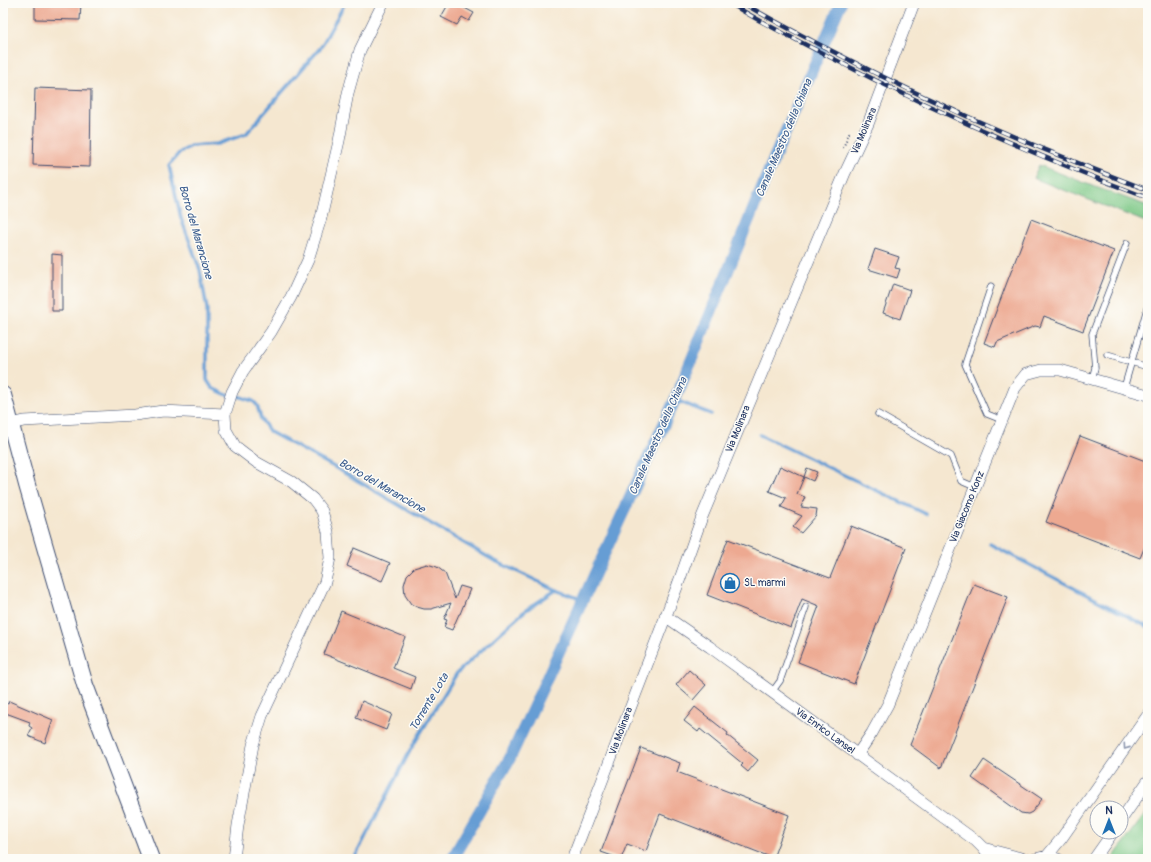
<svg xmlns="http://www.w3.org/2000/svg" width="1151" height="862" font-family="Pangolin,sans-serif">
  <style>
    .green { fill: #7dc886; stroke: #4c7c72 }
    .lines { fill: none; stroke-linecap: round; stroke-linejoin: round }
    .stream { stroke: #669dd4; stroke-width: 3.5 }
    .canal { stroke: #669dd4; stroke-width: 12 }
    .building { fill: #eda991 }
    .lane-casing { stroke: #3c4b6f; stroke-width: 7 }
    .street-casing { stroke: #3c4b6f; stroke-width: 12 }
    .secondary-casing { stroke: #3c4b6f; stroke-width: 18 }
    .path { stroke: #3c4b6f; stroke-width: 2; stroke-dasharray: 1 3; stroke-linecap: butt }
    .lane { stroke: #fff; stroke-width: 5.5 }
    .street { stroke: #fff; stroke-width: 11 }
    .secondary { stroke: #fff; stroke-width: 16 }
    .rail-casing { stroke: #1b2f5e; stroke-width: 4.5 }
    .rail { stroke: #fdfcf7; stroke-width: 3; stroke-dasharray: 9; stroke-linecap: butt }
    .oneway { stroke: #8d97ae }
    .labels { text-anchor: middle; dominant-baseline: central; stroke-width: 3; stroke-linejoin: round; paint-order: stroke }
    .street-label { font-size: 10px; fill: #1b2f5e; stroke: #fdfcf7 }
    .poi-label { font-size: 10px; fill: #1b2f5e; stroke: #fdfcf7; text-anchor: start }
    .water-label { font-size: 11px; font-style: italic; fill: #395b8d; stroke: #fdfcf7 }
  </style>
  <rect width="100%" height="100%" fill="#fdfcf7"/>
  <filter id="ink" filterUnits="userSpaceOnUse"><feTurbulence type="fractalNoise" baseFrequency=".025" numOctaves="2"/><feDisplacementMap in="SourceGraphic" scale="8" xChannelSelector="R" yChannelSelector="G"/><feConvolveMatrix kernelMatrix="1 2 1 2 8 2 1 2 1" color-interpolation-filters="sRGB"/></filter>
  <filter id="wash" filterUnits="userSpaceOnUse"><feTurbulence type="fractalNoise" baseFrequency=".012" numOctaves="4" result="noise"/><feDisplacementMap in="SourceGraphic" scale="16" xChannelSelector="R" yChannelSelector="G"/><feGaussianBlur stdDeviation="0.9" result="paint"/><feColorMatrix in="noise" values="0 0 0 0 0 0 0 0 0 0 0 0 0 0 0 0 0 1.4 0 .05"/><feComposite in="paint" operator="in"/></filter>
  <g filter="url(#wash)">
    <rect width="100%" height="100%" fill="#f5e7d0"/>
    <!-- green -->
    <path class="green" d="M1039,165L1090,185L1148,206V223L1033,178Z
      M1148,810V859H1112Z"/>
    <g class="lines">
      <!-- stream -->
      <path class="stream" d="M345,3L321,47L246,134L217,144L191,146L179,153L169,165L181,218L200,270L207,309V380L212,388L227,395L238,396L253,401L257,405L261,419L270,432L334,467L493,560L556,590
        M675,400L711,414
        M760,435L926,514
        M990,544L1148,627
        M354,859L412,747L457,673L498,635L526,610L556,590L583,600"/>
      <!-- canal -->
      <path class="canal" d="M452,859L510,758L675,400L770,168L841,3"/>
    </g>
    <g id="blocks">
      <!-- building -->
      <path class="building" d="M35,3H81L80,20L35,19Z
        M449,3H455L474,13L469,21L462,17L457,25L441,17Z
        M35,88L91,90L90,167L33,165Z
        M1031,219L1114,251L1083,331L1044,316L1040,327L1035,326L997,342L995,347L984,343Z
        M875,249L899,257L895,268L900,269L897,278L868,269Z
        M52,254L62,255V311H52Z
        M893,284L910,290L900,319L883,313Z
        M1080,436L1148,462V539L1140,558L1046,522Z
        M780,466L804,477L807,468L817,472L813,481L804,477L797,494L805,497L801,507L817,509L816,516L801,533L793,527L802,516L781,507L786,498L769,491Z
        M851,526L906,548L854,684L798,662L819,606L802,599L791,628L707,595L728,539L830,578Z
        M354,548L390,563L382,581L347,566Z
        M427,564L437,567L445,573L455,599L460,586L470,589L460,614H459L452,630L444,627L447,620L444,619L451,603L431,609H424L417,607L411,604L405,595L404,585L407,575L414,568Z
        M974,584L1008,597L941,768L910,745Z
        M341,611L405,637L393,668L415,677L411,689L324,654Z
        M689,670L706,685L693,700L676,685Z
        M9,701L53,720L45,743L28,736L32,728L29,726L30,722L3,712V702L8,704Z
        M362,701L392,714L386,730L356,718Z
        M695,707L728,733L727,735L758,760L748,772L741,766L743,764L700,729L698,732L684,721Z
        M641,748L680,763L677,772L789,815L773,858L660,814L646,851L627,844L621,859L601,852Z
        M984,760L1042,799L1032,812L1028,814L1021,813L972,778Z"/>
    </g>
  </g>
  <g filter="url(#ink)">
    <use href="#blocks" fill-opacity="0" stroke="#3c4b6f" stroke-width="1"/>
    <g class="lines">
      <defs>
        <path id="lane" d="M991,286L965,364L987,414L1002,420
          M1107,355L1148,367
          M1092,379L1095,368L1092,334L1127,243
          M1124,388L1148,305
          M878,414L951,456L961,481L975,487
          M772,692L780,681L806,607"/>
        <path id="street" d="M11,424L24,421L135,415L163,411L225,414
          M665,616L710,647L976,841L983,848L991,859
          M857,755L872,733L888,704L1015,388L1026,374L1041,370H1060L1148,395
          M1121,820L1148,781
          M983,848L1025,859
          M1047,856L1061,839L1148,715
          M234,859L238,825L253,745L262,716L325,582L330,558L328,532L322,511L313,499L292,482L256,462L235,446L226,430L225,414L232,392L243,371L271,332L291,297L308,260L321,218L339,141L348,93L360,50L383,3
          M572,859L677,587L702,517L845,173L868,124L914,3
          M1035,859L1047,856L1058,859
          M1094,859L1113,832"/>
        <path id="secondary" d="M3,395L27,485L85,685L151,859"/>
      </defs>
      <!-- lane casing -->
      <use href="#lane" class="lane-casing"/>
      <!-- street casing -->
      <use href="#street" class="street-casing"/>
      <!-- secondary casing -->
      <use href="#secondary" class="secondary-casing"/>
      <!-- path -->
      <path class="path" d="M843,148L849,133L852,132"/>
      <!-- lane -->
      <use href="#lane" class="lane"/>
      <!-- street -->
      <use href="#street" class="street"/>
      <!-- secondary -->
      <use href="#secondary" class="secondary"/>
      <defs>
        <path id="rail" d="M730,3C761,23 795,39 828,56C931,110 1039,157 1148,198
          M743,3C771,20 801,35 830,50C933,104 1040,150 1148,190"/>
      </defs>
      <!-- rail casing -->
      <use href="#rail" class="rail-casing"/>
      <!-- rail -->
      <use href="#rail" class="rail"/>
    </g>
    <!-- one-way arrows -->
    <defs><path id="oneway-chevron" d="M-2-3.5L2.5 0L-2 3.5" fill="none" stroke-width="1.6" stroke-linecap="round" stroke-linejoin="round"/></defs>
    <use class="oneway" href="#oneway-chevron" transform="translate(1126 747) rotate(125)"/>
  </g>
  <!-- icons -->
  <defs>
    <symbol id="shop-ring" viewBox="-11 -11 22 22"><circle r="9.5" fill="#fdfcf7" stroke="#1f6fb2" stroke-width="1.5"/><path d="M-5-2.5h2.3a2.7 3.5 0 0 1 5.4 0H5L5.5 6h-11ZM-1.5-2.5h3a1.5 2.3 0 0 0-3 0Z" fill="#1f6fb2"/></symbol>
  </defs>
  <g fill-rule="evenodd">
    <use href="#shop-ring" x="719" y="572" width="22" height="22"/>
  </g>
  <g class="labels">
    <!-- street labels -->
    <g class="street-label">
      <text transform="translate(864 131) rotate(-67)">Via Molinara</text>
      <text transform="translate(738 429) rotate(-68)">Via Molinara</text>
      <text transform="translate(967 507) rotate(-68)">Via Giacomo Konz</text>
      <text transform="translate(621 731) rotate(-70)">Via Molinara</text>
      <text transform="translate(825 731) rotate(36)">Via Enrico Lansel</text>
    </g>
    <!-- poi labels -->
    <g class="poi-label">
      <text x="744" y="583">SL marmi</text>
    </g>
    <!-- water labels -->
    <g class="water-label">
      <text transform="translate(784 138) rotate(-67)">Canale Maestro della Chiana</text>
      <text transform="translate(196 232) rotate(74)">Borro del Marancione</text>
      <text transform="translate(658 436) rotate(-66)">Canale Maestro della Chiana</text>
      <text transform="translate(382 486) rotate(30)">Borro del Marancione</text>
      <text transform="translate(429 702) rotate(-59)">Torrente Lota</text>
    </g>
  </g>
  <!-- margin -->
  <rect width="1151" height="862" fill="none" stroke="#fdfcf7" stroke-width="16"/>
  <!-- north arrow -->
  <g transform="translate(1109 820)"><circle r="19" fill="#fdfcf7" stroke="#a3aaba"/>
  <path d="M0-3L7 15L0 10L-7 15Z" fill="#1f6fb2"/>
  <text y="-6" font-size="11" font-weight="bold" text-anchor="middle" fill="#1b2f5e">N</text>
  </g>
</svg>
